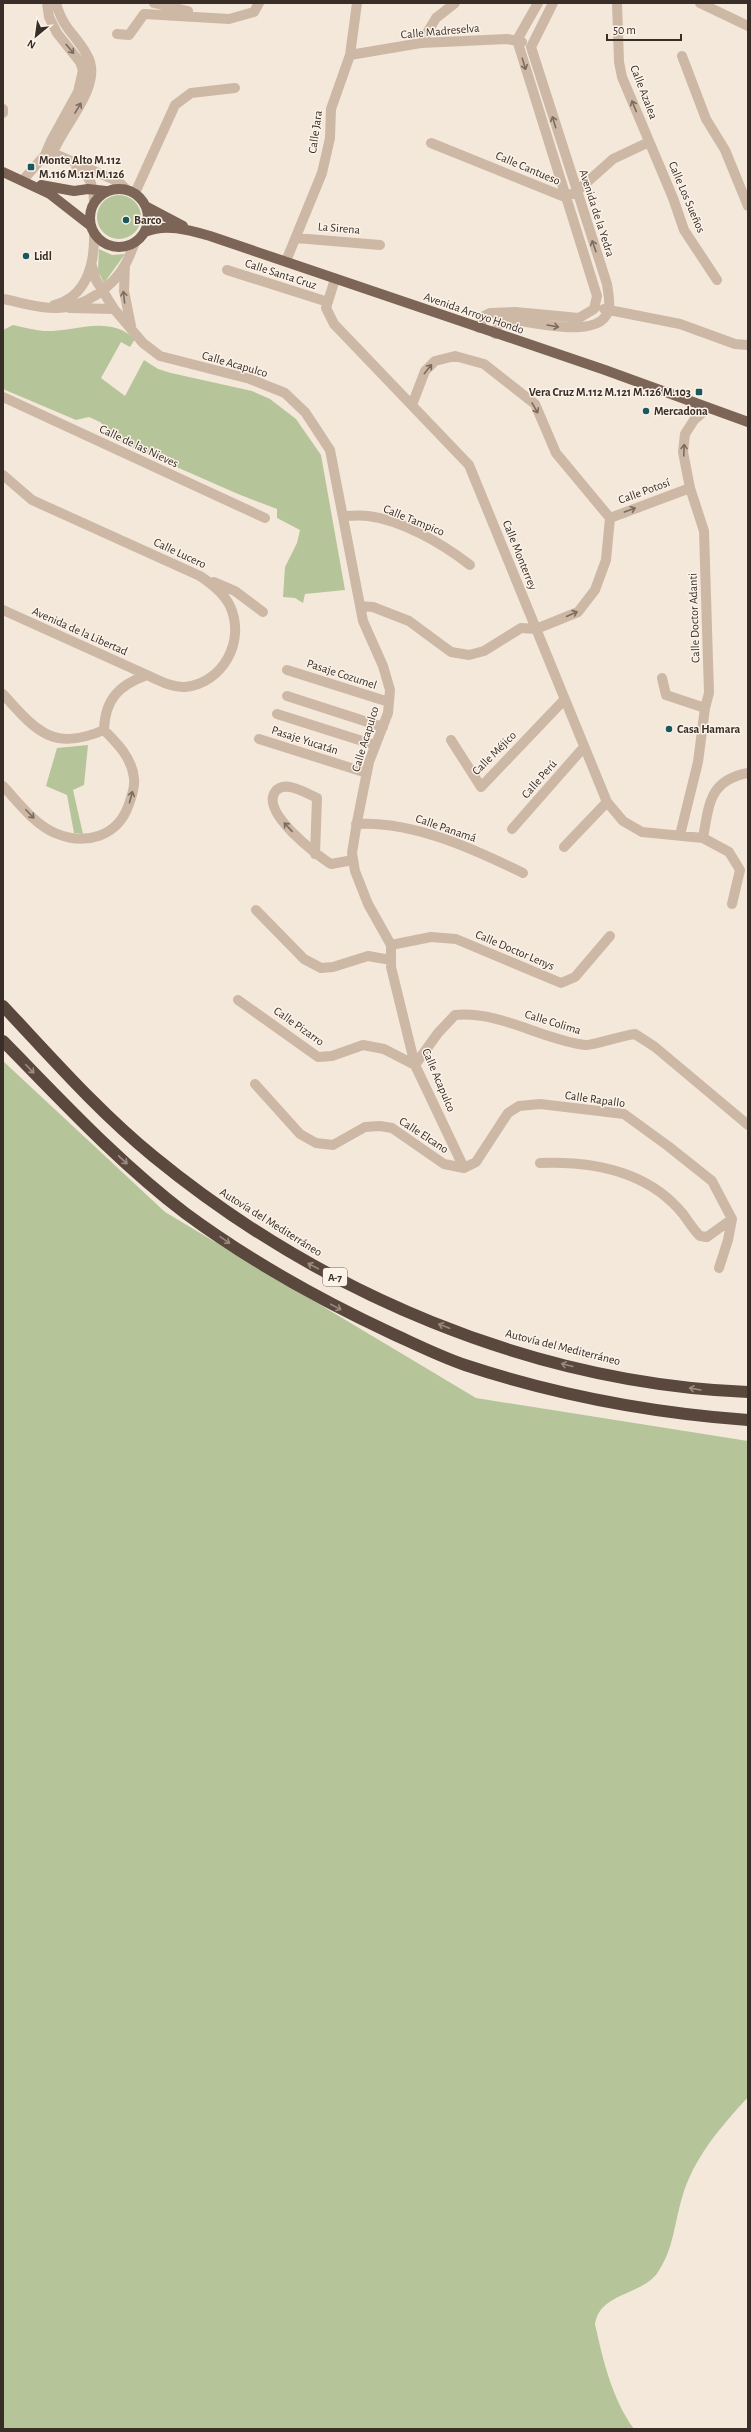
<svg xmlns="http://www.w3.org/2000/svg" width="751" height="2432" font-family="'Alegreya Sans',sans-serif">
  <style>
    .green { fill: #b5c599 }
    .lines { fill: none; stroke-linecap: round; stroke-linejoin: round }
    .minor { stroke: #cdb8a5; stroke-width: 10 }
    .major { stroke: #7c6457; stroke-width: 10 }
    .highway { stroke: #5a473d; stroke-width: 12 }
    .oneway { stroke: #7c6c60 }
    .oneway2 { stroke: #9a8b81 }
    .poi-dot { fill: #19595e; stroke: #fbf2e8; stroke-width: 1.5 }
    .labels { text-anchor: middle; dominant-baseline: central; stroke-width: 3; stroke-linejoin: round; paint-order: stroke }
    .shield { fill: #fbf2e8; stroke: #736861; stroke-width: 1 }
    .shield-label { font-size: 11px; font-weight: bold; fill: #392d27 }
    .street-label { font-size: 12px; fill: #392d27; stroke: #fbf2e8 }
    .poi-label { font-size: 12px; font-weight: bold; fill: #392d27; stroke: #fbf2e8; text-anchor: start }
  </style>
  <rect width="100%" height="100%" fill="#f4e8db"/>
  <!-- green -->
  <path class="green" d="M97 217a22 22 0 1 1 44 0a22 22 0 1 1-44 0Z
    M99,249L112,255L125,254L104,283L98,271Z
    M13,325C23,327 34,330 44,331C76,332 108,314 135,339L130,347L121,342L101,378L125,396L144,360L158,369L171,373L252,391L270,399L296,419L321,455L345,590L305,594L303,603L295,598L283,597L285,567L297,543L300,530L277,518V509L238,494L122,443L100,422L89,417L76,420L3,389V330Z
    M88,745L84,785L73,790L83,834L74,833L67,795L46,786L57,748Z
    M3,1061L165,1212L476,1398L748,1441V2097C721,2127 693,2158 682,2198C674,2224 674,2248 658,2272C642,2296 600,2292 595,2324C603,2360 612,2399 634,2429H3Z"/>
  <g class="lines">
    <!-- minor -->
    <path class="minor" d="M56,3C64,31 75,33 87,55C105,85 62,126 53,153L119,182L126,189
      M154,3L188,11
      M617,3L619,62L622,77L673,198L684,230L717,280
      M700,3L748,26
      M117,34L129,35L144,14L229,19L254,12L259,3
      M421,43L436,18L455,3
      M350,55L421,43L507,39L522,42
      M682,56L706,119L725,150L748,206
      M3,109V113
      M431,143L565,197L576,192L613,159L649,142
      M76,168C91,176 93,185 94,201
      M23,180L45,155L51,141L78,92L83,70L80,62L57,33L49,17L47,3
      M135,193L175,105L191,93L235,88
      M296,238L380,245
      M286,261L322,173L330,138L331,109L350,55L357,3
      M125,265L124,291L131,326
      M92,266L96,280L114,309L143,343L160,356L250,379L285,393L305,412L330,450L363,621L383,666L390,690L388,713L369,762L357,822L352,853L355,871L368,904L391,945V967L415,1065L464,1168
      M227,270L328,302
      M335,279L326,308L334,324L469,465L607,802L623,821L642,832L703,838C709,805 709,780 748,773
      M3,299C20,302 40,309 58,308C83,308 113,287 125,265C129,258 132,250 135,242
      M54,305C87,297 95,263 94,233
      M70,308L114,309
      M604,309L680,324L735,344L748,345
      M479,328L484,316L490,313L515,312L579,318L594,309L597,296L517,40L538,3
      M495,334L498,324L505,319C528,320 603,343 609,308C610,301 608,291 607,284L531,47L553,3
      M3,397L265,518
      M412,405L425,371L435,361L455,356L484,364L535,404L556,453L610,518
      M3,475L32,500L200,576C212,584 224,593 230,606C246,641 223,683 185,687C172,688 158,680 147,675L3,610
      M343,516C351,516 360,515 368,516C402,520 443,544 470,565
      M214,582L235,591L263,612
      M360,606L373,607L409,621L451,652L469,655L484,651L521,628L536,629L578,612L595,590L606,560L610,518L690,488
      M287,670L389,702
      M662,678L666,695L705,708
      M3,694C36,731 53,752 104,730
      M287,696L383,727
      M277,714L375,745
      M259,739L367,773
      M451,740L481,787L564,700
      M3,786C18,802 34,824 55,833C85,846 118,837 129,804C132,796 135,786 134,778C132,758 117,743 104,730C105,699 119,685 147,675
      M356,824C411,820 474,849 523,873
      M512,829L584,747
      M680,835L698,762L705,708L709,693L704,531L690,488L683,452L685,434L694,420L708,408
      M703,838L729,852L740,870L732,904
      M564,847L607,802
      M315,854L317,798C306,793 284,779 275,792C261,812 315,854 331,864L353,860
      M256,910L304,959L321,968L333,967L368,956L391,960
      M391,945L431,937L456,939L561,983L575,977L610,936
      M238,1000L318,1057L332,1056L363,1045L384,1049L415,1065L438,1033L455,1015C501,1011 540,1039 585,1045C591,1046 624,1035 635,1034L655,1047L748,1125
      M255,1084L300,1134L316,1143L333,1145L365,1127L380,1126L392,1128L444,1164L464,1168
      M540,1163C593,1161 648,1171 683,1214C689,1222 693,1229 700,1236L707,1237L732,1219
      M464,1168L476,1162L508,1113L519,1106L540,1104L624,1114L668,1146L712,1181L732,1219
      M719,1268L728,1240L732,1219"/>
    <!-- major -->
    <path class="major" d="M3,172L50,194L91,226
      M41,185L74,191L88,189L106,191
      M90 218a29 29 0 1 1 58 0a29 29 0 1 1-58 0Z
      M147,207L183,226
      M145,232C166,223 189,230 210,236L605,370L748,422"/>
    <!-- highway -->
    <path class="highway" d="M3,1006C51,1057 98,1111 153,1156C320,1293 531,1383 748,1392
      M3,1041C61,1100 118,1162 185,1213C250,1261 320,1300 393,1334C417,1345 441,1357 465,1365C556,1395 652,1413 748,1420"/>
  </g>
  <!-- one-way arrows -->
  <defs><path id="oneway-shaft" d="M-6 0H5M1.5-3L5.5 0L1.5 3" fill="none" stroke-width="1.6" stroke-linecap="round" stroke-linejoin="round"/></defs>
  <g class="oneway">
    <use href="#oneway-shaft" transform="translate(70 49) rotate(50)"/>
    <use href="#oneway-shaft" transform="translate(524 64) rotate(73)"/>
    <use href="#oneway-shaft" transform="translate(634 106) rotate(-112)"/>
    <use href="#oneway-shaft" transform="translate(78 108) rotate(-59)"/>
    <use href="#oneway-shaft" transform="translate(554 122) rotate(-107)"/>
    <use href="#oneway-shaft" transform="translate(594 246) rotate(-109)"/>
    <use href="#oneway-shaft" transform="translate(124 297) rotate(-96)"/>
    <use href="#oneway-shaft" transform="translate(553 326) rotate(10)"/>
    <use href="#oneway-shaft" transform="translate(428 369) rotate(-51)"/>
    <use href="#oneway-shaft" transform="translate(535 408) rotate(60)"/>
    <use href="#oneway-shaft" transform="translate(684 450) rotate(-88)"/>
    <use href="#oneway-shaft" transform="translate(630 510) rotate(-20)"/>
    <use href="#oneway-shaft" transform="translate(572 614) rotate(-24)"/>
    <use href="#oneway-shaft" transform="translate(131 797) rotate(-75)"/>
    <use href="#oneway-shaft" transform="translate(30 814) rotate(46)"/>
    <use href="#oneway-shaft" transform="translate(288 827) rotate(-133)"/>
  </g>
  <g class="oneway2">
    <use href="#oneway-shaft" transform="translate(30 1069) rotate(46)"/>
    <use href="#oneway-shaft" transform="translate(123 1160) rotate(43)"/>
    <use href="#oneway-shaft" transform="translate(225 1240) rotate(35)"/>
    <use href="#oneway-shaft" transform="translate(313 1266) rotate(-152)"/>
    <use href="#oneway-shaft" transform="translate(336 1307) rotate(28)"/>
    <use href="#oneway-shaft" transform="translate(444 1326) rotate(-159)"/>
    <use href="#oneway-shaft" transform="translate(567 1365) rotate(-166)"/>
    <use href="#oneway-shaft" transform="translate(695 1389) rotate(-170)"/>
  </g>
  <!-- markers -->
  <g class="poi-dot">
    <rect x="27" y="163" width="8" height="8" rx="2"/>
    <circle cx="126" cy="220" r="4"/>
    <circle cx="26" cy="256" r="4"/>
    <rect x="695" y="388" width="8" height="8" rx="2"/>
    <circle cx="646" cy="411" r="4"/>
    <circle cx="669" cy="729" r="4"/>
  </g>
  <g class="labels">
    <!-- shield labels -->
    <rect class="shield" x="323" y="1268" width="24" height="18" rx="3"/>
    <g class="shield-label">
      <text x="335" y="1277">A-7</text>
    </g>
    <!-- street labels -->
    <g class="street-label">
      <text transform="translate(440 31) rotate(-5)">Calle Madreselva</text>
      <text transform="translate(644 92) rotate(69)">Calle Azalea</text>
      <text transform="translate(315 132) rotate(-82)">Calle Jara</text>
      <text transform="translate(528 168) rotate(23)">Calle Cantueso</text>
      <text transform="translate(687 197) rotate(67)">Calle Los Sueños</text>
      <text transform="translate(597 213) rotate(72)">Avenida de la Yedra</text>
      <text transform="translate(339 228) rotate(5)">La Sirena</text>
      <text transform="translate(281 274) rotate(18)">Calle Santa Cruz</text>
      <text transform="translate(474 313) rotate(19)">Avenida Arroyo Hondo</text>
      <text transform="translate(235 364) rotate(16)">Calle Acapulco</text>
      <text transform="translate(139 446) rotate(25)">Calle de las Nieves</text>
      <text transform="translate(644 491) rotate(-20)">Calle Potosí</text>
      <text transform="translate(414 520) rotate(22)">Calle Tampico</text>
      <text transform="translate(180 553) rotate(25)">Calle Lucero</text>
      <text transform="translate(520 555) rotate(68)">Calle Monterrey</text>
      <text transform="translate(694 618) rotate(-92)">Calle Doctor Adanti</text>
      <text transform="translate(80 631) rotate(24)">Avenida de la Libertad</text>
      <text transform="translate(342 674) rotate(18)">Pasaje Cozumel</text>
      <text transform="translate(365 739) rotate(-73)">Calle Acapulco</text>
      <text transform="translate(305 740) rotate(18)">Pasaje Yucatán</text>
      <text transform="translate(494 753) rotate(-45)">Calle Méjico</text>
      <text transform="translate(539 779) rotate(-49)">Calle Perú</text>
      <text transform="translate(446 828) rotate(19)">Calle Panamá</text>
      <text transform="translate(515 950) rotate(23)">Calle Doctor Lenys</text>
      <text transform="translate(553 1022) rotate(17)">Calle Colima</text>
      <text transform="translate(299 1026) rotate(35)">Calle Pizarro</text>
      <text transform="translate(439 1080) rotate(67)">Calle Acapulco</text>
      <text transform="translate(595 1099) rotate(8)">Calle Rapallo</text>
      <text transform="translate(424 1135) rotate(33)">Calle Elcano</text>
      <text transform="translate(271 1222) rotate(32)">Autovía del Mediterráneo</text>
      <text transform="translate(563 1347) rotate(14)">Autovía del Mediterráneo</text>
    </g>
    <!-- poi labels -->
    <g class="poi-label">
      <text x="39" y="160">Monte Alto M.112<tspan x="39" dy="14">M.116 M.121 M.126</tspan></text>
      <text x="134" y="220">Barco</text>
      <text x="34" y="256">Lidl</text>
      <text x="691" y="392" text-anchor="end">Vera Cruz M.112 M.121 M.126 M.103</text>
      <text x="654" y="411">Mercadona</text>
      <text x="677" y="729">Casa Hamara</text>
    </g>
  </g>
  <!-- border -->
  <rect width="751" height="2432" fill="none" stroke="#392d27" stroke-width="8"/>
  <!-- north arrow -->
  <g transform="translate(36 36) rotate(209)" stroke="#fbf2e8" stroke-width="3" paint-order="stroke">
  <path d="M0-3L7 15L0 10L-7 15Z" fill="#392d27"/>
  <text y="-6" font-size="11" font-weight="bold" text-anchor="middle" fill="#392d27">N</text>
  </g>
  <!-- scale -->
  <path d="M607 34v6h74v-6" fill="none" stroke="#392d27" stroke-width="2"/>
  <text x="613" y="34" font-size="12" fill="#392d27" stroke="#fbf2e8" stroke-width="3" paint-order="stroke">50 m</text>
</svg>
